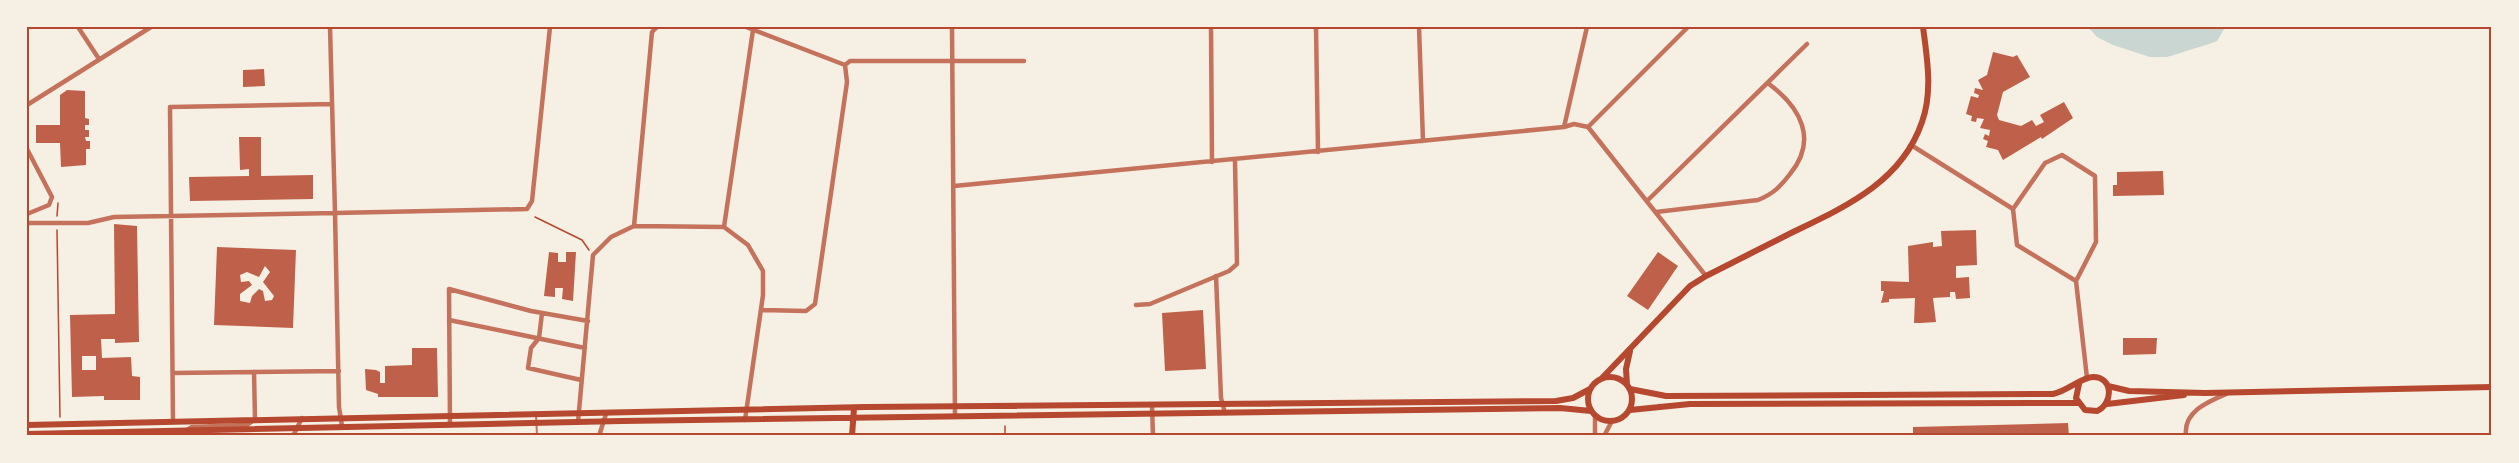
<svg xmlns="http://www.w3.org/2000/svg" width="2519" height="463" font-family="Commissioner,sans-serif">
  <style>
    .water { fill: #c9d6d2 }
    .building { fill: #bf614a; fill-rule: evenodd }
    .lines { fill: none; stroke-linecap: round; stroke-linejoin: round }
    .path { stroke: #b5482f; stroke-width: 1.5 }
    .service { stroke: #c5725c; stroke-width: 2 }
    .minor { stroke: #c5725c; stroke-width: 4.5 }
    .secondary { stroke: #b5482f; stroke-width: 6 }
    .neatline { fill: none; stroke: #b5482f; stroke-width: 2 }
  </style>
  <rect width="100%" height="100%" fill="#f6efe4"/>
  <!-- water -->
  <path class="water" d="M2088,27H2224V29L2217,41L2209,44L2167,57H2150L2113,45L2097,37Z"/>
  <!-- building -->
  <path class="building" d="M1993,52L2013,57L2017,55L2030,77L2003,92L1997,115L1999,120L2021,126L2032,120L2036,126L2044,122L2040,115L2064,102L2073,118L2042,139L2041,137L2003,160L1998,150L1986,147L1988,141L1983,139L1985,134L1989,136L1990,130L1980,128L1984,119L1977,118L1976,122L1971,121L1972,116L1966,114L1971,96L1978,98L1979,95L1974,93L1975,88L1983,90L1978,80L1987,75Z
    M264,69L265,86L243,87V70Z
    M67,90L85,91V118L89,119V125H85V130H89V137H85L86,141H90V149H86V165L61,167L60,143H36V125H60V95Z
    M239,137H261V176L313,175V199L190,201L189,177L249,176V169L240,170Z
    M2163,171L2164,195L2113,196V185H2117V172Z
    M114,224L137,226L139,342L115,343V339H101L102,358L131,357L132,376L140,377V400H104V396L72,397L70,315L115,314ZM82,356H96V370H82Z
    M1976,230L1977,265L1956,266V278L1969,277L1970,298L1956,299L1955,292H1950V297L1933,298L1936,322L1921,323H1914L1915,298L1889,299V302L1881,303L1884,291H1881V281L1909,282L1908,246L1933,242V247L1942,246L1941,231Z
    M217,247L296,250L293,328L214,325ZM265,266L270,272L263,282L274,296L272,300L265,301L263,291L259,289L252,296L250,303L240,301V294L252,285L249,281L241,282L240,275L247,272L259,277Z
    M549,252L558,253V262H566V252H576L573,301L562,299L563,288H555V297L544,296Z
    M1658,252L1678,266L1648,310L1627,296Z
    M1203,310L1206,369L1165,371L1162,313Z
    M2123,338H2157L2156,354L2123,355Z
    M412,348H437L438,397H378V394L366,390L365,369L376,370L380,372V383H385V366L412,365Z
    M2068,423L2069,436H1913V427Z"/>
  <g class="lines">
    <!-- path -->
    <path class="path" d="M57,216L58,203
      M535,217L582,240L589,250
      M57,230L60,417
      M1005,426V436"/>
    <!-- service -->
    <path class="service" d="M536,415L537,436"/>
    <!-- minor -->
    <path class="minor" d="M78,27L99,59
      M330,27L335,213L527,209L532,201L550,27
      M746,27L845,65L850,61H1024
      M952,27L955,417
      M1211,27L1212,162
      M1316,27L1318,152
      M1419,27L1423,141
      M27,105L151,27
      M1564,127L1587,27
      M1588,127L1688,27
      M1911,145L2013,209
      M27,149L52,197L49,205L27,214
      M954,186L1564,127L1574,124L1588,127L1706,276
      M1647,201L1807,44
      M1656,212L1758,200C1773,194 1780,187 1790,174C1818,140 1801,108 1769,84
      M27,223H88L114,217L335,213L339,407L342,426
      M634,226L724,227
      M724,227L748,245L763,271V295L745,420
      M724,227L753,30
      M1216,276L1221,398L1225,413
      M2076,281L2017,245L2013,209L2045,163L2062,155L2095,176L2096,242L2076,281L2087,378
      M1136,305L1150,304L1229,271L1237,264L1235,161
      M761,310L806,311L815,304L847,82L845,65
      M542,313L539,338L531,348L528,368L581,380
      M449,320L585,348
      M254,372L255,419
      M173,373L339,371
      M1152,406L1153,436
      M1595,416V436
      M173,422L170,107L332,104
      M578,422L593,255L611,237L634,226L652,32L657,27
      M450,425L449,289L531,311L588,321
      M187,430L192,427L247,425L254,420
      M293,436L302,418
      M599,436L606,414
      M1604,436L1612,421
      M2186,436C2183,412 2207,402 2226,394"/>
    <!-- secondary -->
    <path class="secondary" d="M1588 399a22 22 0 1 1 44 0a22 22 0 1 1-44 0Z
      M1602,378L1690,286L1706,276C1736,261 1765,246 1795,231C1847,206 1902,181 1922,122C1933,91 1927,58 1923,27
      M1627,385L1626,369L1630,351
      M2108,386L2129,391L2205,393L2492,387
      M1630,389L1666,396L2053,394C2067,391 2082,377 2093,377C2114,377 2113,404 2097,411L2085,410L2076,398L2079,384
      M2107,404L2184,395
      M1630,410L1690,404L2078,403
      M27,425L866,407L1556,401L1573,398L1590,389
      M27,434L622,421L1560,408L1591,411
      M852,436L854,408"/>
  </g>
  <!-- border -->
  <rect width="2519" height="463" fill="none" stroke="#f6efe4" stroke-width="57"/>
  <rect x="28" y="28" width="2462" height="406" class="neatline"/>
</svg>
